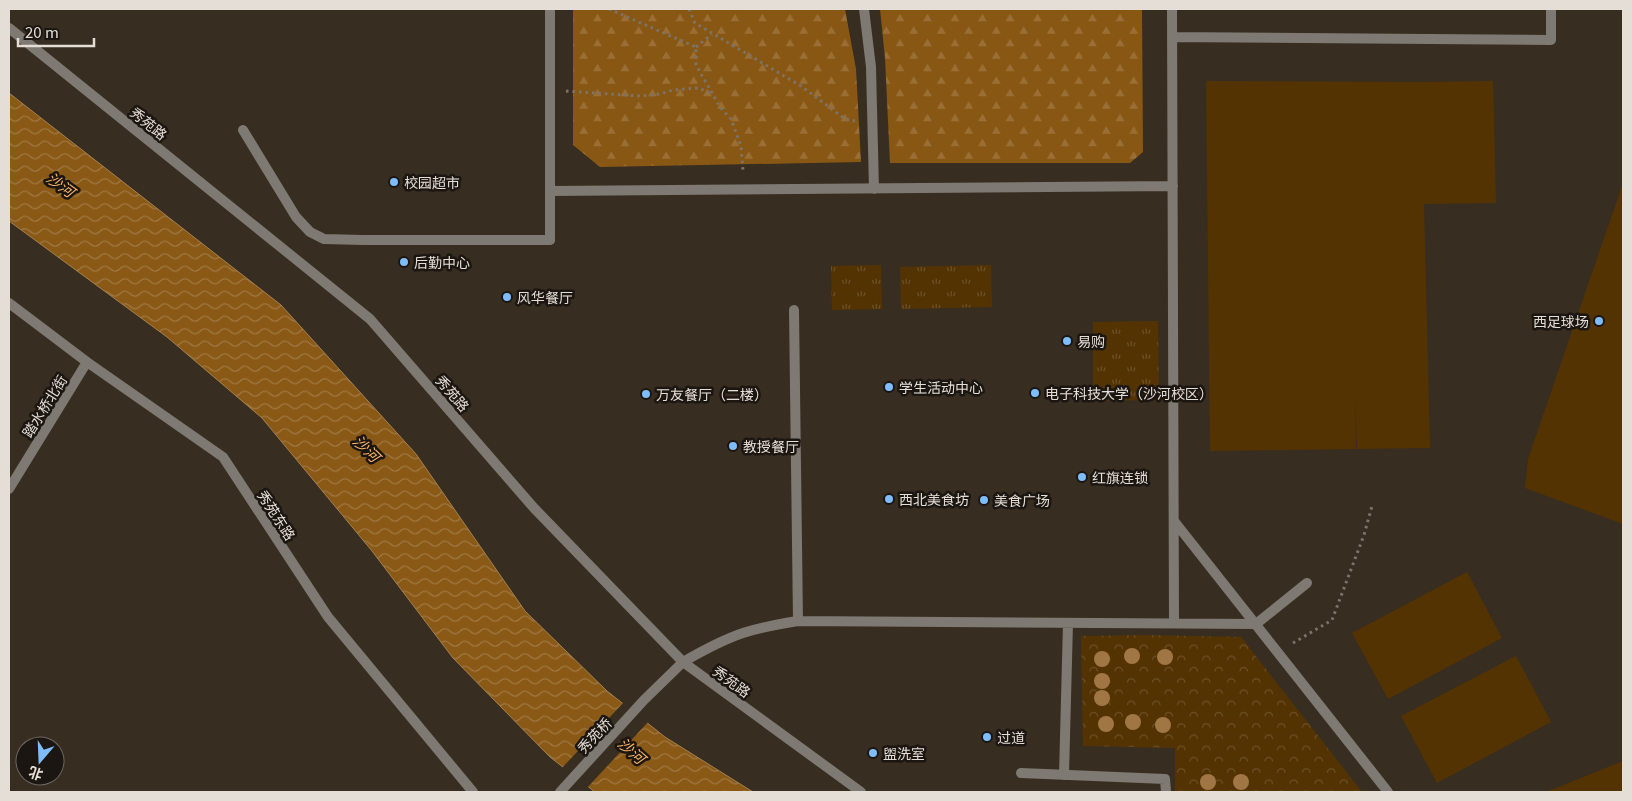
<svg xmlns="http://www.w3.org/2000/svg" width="1632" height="801" font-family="Georgia,'Noto Sans SC',serif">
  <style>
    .grass { fill: url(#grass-tufts) }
    .forest { fill: url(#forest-firs) }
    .park { fill: url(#park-crowns) }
    .pitch { fill: #543303 }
    .water { fill: url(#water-waves); stroke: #a58150 }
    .pier { fill: #382d21 }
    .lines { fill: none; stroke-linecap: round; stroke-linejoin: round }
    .path { stroke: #7c7369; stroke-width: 3; stroke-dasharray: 2.5 4; stroke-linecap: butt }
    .service { stroke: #7e7972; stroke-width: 10 }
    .minor { stroke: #7e7972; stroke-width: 10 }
    .tree { fill: #a17645 }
    .poi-dot { fill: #7fbdfa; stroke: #1b1611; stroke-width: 2 }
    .labels { text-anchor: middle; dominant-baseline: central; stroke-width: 5; stroke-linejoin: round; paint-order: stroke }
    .street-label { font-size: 14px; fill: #e5ded6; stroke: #1b1611 }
    .poi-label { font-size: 14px; fill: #e5ded6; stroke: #1b1611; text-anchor: start }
    .water-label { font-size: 15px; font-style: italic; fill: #f9b465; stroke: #1b1611 }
  </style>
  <defs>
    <pattern id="grass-tufts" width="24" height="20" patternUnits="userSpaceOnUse" patternTransform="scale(1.25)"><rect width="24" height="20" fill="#543303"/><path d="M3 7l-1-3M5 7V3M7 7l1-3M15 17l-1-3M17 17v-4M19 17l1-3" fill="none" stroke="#6c5027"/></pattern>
    <pattern id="forest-firs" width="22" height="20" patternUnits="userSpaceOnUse" patternTransform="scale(1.25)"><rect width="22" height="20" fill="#895714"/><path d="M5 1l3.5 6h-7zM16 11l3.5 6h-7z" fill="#9a6f35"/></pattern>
    <pattern id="park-crowns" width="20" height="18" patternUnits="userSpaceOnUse" patternTransform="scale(1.25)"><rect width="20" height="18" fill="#543303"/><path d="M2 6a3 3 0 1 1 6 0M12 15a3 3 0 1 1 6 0" fill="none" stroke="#6c5027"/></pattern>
    <pattern id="water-waves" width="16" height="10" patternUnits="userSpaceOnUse" patternTransform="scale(1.25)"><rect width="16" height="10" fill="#8a5916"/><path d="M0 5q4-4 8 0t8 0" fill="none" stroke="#a07842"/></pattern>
  </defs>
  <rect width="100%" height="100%" fill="#382d21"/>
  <!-- grass -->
  <path class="grass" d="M881,265L882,309L832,310L831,266Z
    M991,265L992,307L901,309L900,267Z
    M1158,321L1159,400L1093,401V322Z"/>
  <!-- forest -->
  <path class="forest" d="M573,9H845L856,69L861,162L600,167L573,145Z
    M880,9H1142L1143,152L1130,163H890L885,58Z"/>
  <!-- park -->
  <path class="park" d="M1143,635L1241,637L1362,792H1175V748L1083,746L1081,636Z"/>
  <!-- pitch -->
  <path class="pitch" d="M1206,81L1422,82L1493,81L1496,203L1424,204L1430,448L1357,449L1355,395L1356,449L1210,451Z
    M1623,183V524L1525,488L1528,459Z
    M1467,572L1502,638L1388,699L1352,633Z
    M1516,656L1551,722L1437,783L1401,716Z
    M1623,761V792H1545L1556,788Z"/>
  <!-- water -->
  <path class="water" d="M9,93L281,305L416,454L525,611L607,691L665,737L753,792H595L550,757L453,658L372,551L262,418L167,337L9,221Z"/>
  <!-- pier -->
  <path class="pier" d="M624,702L649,721L586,789L561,769Z"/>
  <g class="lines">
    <!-- path -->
    <path class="path" d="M609,9L696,47V65L720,107L731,119L741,146L743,171
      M689,9L695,23L801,86L845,119L855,121
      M696,47L712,34
      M566,91L640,96L660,94L673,90L699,88L713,95
      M1293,643L1332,620L1364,535L1372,506"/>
    <!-- service -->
    <path class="service" d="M864,9L871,67L874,189
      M1172,9L1174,623
      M1172,37L1551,40V9
      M243,130L296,217L310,232L324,239L362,240H550
      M550,191L1173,186
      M794,310L798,621
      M1174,521L1388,792
      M683,662C702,651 722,640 743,633C761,627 779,624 798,621L1256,624L1307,583
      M1021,773L1165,779L1166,792
      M1064,775L1068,623"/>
    <!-- minor -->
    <path class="minor" d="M550,9V240
      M9,28L370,319L534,508L683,662L861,792
      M9,303L87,362L223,457L328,617L473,792
      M9,489L87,362
      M560,792L644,700L683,662"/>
  </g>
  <!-- trees -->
  <g class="tree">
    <circle cx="1132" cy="656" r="8"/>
    <circle cx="1165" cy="657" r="8"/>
    <circle cx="1102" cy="659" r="8"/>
    <circle cx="1102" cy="681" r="8"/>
    <circle cx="1102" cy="698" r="8"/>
    <circle cx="1133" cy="722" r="8"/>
    <circle cx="1106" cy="724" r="8"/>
    <circle cx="1163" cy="725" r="8"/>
    <circle cx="1208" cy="782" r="8"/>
    <circle cx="1241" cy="782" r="8"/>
  </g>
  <!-- markers -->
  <g class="poi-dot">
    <circle cx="394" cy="182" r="5"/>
    <circle cx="404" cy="262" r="5"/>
    <circle cx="507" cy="297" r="5"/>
    <circle cx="1599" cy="321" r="5"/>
    <circle cx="1067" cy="341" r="5"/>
    <circle cx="889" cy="387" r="5"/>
    <circle cx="1035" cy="393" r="5"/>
    <circle cx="646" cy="394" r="5"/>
    <circle cx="733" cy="446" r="5"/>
    <circle cx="1082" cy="477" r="5"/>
    <circle cx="889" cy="499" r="5"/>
    <circle cx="984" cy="500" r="5"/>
    <circle cx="987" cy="737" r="5"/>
    <circle cx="873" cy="753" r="5"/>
  </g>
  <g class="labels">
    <!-- street labels -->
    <g class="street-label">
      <text transform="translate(149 123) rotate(39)">秀苑路</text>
      <text transform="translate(453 393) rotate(49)">秀苑路</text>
      <text transform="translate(44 406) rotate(-58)">踏水桥北街</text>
      <text transform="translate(277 515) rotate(57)">秀苑东路</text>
      <text transform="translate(732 681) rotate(36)">秀苑路</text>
      <text transform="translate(594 735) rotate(-47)">秀苑桥</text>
    </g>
    <!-- poi labels -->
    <g class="poi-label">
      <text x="404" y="182">校园超市</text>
      <text x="414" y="262">后勤中心</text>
      <text x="517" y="297">风华餐厅</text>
      <text x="1589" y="321" text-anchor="end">西足球场</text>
      <text x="1077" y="341">易购</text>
      <text x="899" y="387">学生活动中心</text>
      <text x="1045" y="393">电子科技大学（沙河校区）</text>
      <text x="656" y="394">万友餐厅（二楼）</text>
      <text x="743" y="446">教授餐厅</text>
      <text x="1092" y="477">红旗连锁</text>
      <text x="899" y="499">西北美食坊</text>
      <text x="994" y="500">美食广场</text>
      <text x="997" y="737">过道</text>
      <text x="883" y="753">盥洗室</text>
    </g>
    <!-- water labels -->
    <g class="water-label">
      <text transform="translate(61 184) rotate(36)">沙河</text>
      <text transform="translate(367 448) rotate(44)">沙河</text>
      <text transform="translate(632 750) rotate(41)">沙河</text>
    </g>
  </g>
  <!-- border -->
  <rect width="1632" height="801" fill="none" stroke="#e5ded6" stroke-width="20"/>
  <!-- north arrow -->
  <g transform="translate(40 761) rotate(199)"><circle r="24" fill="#1b1611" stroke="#6c6660"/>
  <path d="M0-4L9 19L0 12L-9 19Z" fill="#7fbdfa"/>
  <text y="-8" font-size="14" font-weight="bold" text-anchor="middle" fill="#e5ded6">北</text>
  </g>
  <!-- scale -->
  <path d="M18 38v8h76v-8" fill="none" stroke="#e5ded6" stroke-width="2.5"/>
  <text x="25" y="38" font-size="15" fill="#e5ded6" stroke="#1b1611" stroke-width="4" paint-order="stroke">20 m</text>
</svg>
